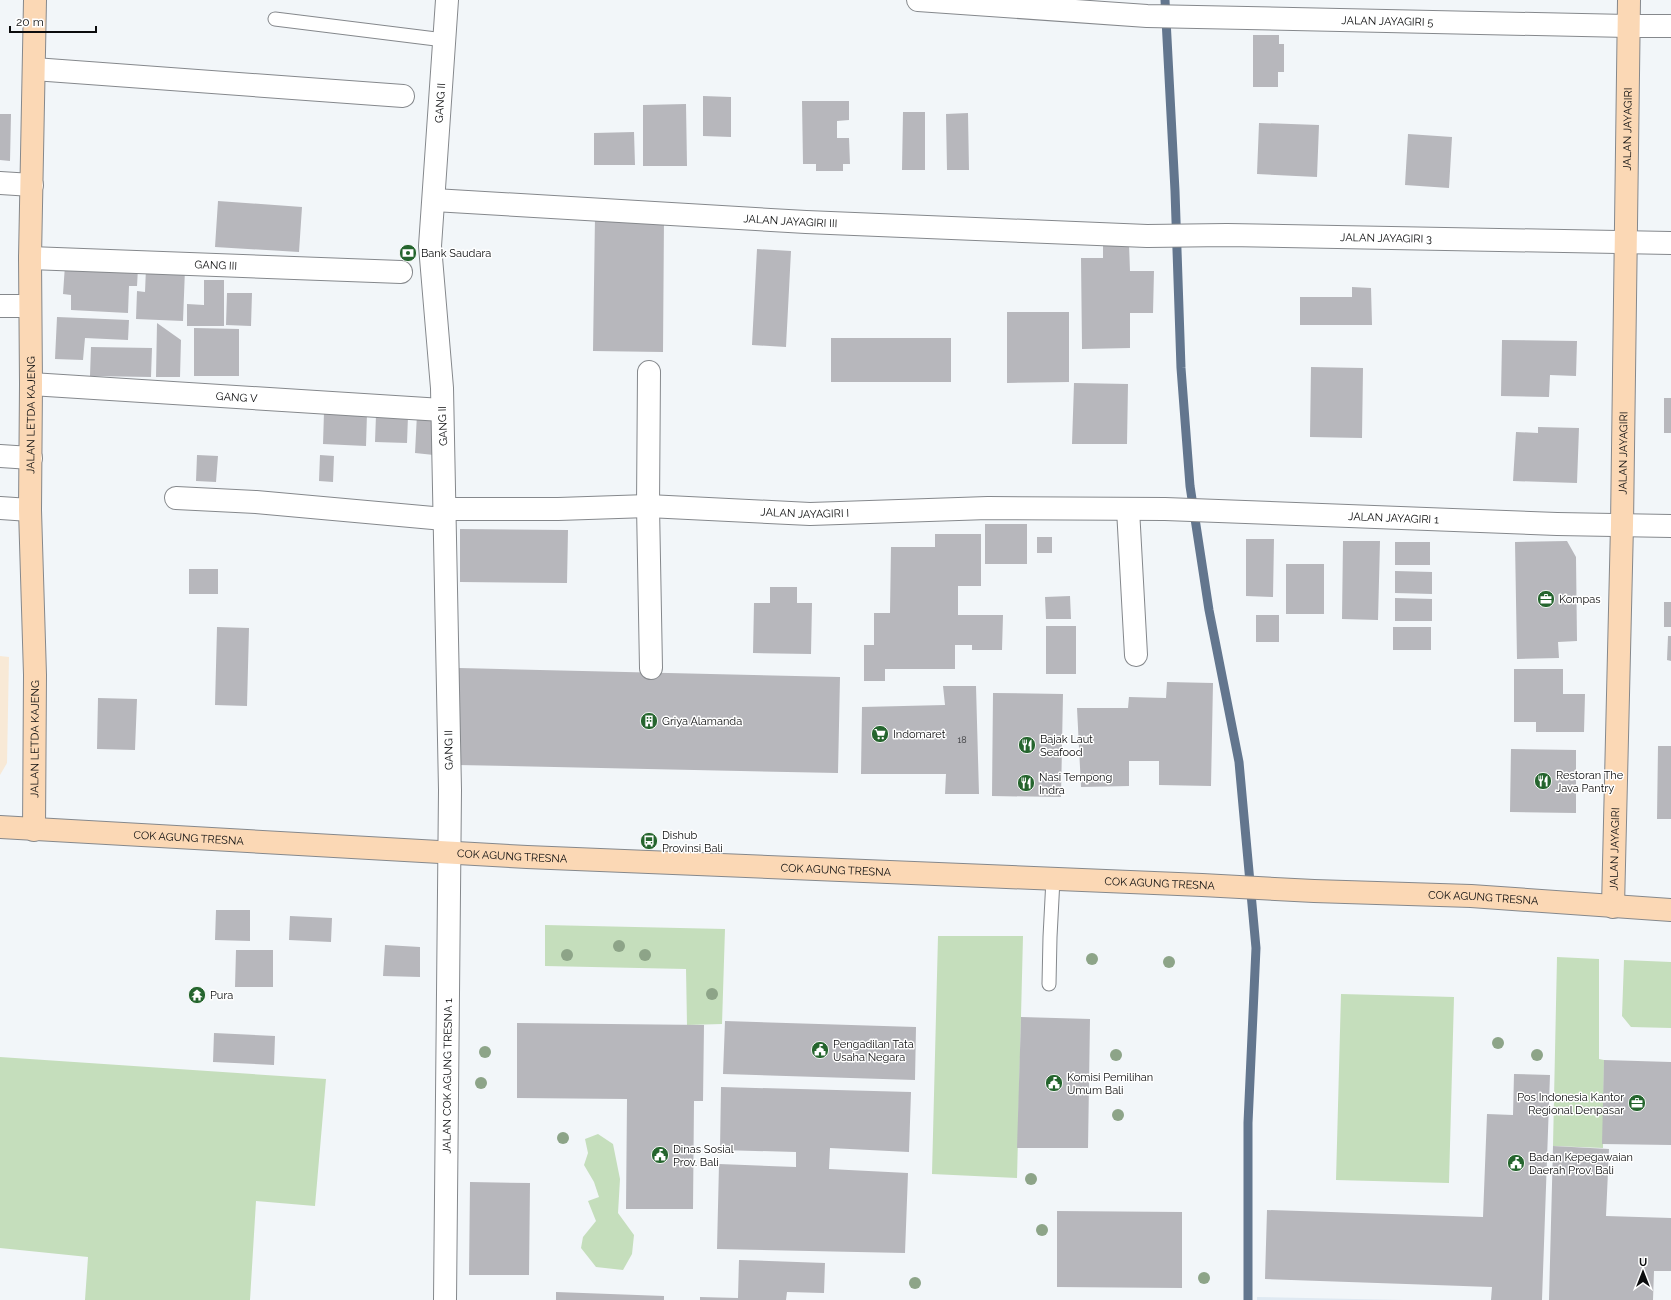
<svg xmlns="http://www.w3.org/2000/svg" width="1671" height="1300" font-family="Raleway,sans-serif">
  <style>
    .built { fill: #dfe9f2 }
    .education { fill: #f8e9d6 }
    .green { fill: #c5debc }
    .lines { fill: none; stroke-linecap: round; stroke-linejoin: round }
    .stream { stroke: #63768e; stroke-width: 9 }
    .building { fill: #b7b7bc }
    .lane-casing { stroke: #85888c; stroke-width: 15 }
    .street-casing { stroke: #85888c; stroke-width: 24 }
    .secondary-casing { stroke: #85888c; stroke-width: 24 }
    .lane { stroke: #fff; stroke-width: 13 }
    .street { stroke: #fff; stroke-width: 22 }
    .secondary { stroke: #fbd8b5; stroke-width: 22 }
    .tree { fill: #8da488 }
    .labels { text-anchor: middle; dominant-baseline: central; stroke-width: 3; stroke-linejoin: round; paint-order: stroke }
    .number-label { font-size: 9px; fill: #363739 }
    .street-label { font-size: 11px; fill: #0b0c0d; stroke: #fff }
    .poi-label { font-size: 11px; fill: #0b0c0d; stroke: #fff; text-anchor: start }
  </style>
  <rect width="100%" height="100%" fill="#f2f6f9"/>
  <!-- built -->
  <path class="built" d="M1257,1297L1404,1300H1257Z"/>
  <!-- education -->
  <path class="education" d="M0,656L9,657L7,763L0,775Z"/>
  <!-- green -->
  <path class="green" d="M545,925L725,929L722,1024L687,1025L686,969L545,966Z
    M938,936H1023L1017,1178L932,1174Z
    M1557,957L1599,959V1059L1604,1060L1603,1148L1553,1146Z
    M1624,960L1671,962V1028L1631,1027L1622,1016Z
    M1341,994L1454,997L1449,1183L1336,1180Z
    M0,1057L326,1079L315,1206L256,1201L250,1300H85L88,1257L0,1248Z
    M598,1134L613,1144L620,1179L618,1213L634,1235L632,1254L623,1270L596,1267L581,1248L583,1237L596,1221L588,1201L599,1197L594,1182L584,1165L588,1153L585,1139Z"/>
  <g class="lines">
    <!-- stream -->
    <path class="stream" d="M1165,0L1175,191L1181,368L1190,486L1209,610L1239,762L1256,948L1248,1123V1300"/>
  </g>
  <!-- building -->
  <path class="building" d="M1253,35H1279V44H1284V72H1278V87H1253Z
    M703,96L731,97V137L703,136Z
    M802,101H849V120L837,121V138H849L850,164H843V171H816V164H803Z
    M686,104L687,166H643V105Z
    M903,112H925V170H902Z
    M968,113L969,170H947L946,114Z
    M0,114H11L10,161L0,160Z
    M1259,123L1319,125L1317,177L1257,174Z
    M634,132L635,165H594V133Z
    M1408,134L1452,137L1449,188L1405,185Z
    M218,201L302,207L299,252L215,247Z
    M595,217L664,218L663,352L593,351Z
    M1103,244H1129L1130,271H1154L1153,313H1130V348L1082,349L1081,258H1103Z
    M757,249L791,251L786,347L752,345Z
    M65,265L138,268L137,286H129L128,313L71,310V295L63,294Z
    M146,268L185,269L183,321L136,319L137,291L145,292Z
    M204,280H224V326H187V304L204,305Z
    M1352,287L1371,288L1372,325H1300V297H1352Z
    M227,293H252L251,326L226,325Z
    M1007,312H1069V382L1007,383Z
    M57,317L129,320L128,340L85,338L83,360L55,359Z
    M157,323L181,340L180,377H156Z
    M194,328L239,329V376H194Z
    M831,338H951V382H831Z
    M1502,340L1577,341L1576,376L1550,375L1549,397L1501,396Z
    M91,347L152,348L151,377L90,376Z
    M1311,367L1363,368L1362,438L1310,437Z
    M1074,383L1128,384L1127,444H1072Z
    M1664,398H1671V433H1664Z
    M324,412L367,413L366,446L323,444Z
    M417,414L437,416L434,455L415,453Z
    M376,415L408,416L407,443L375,442Z
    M1538,427L1579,428L1577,483L1513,481L1516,432L1538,433Z
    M197,455L218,456L216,482L196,481Z
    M320,455L334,456L333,482L319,481Z
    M985,524H1027V564H985Z
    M460,529L568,530L567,583L460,582Z
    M935,534H981V586H958V615H1003L1002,650H972V645H955V669H885V681H864V645H874V613H890L891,547H935Z
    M1037,537H1052V553H1037Z
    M1246,539H1274L1273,597L1246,596Z
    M1343,541H1380L1378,620L1342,619Z
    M1567,541L1576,557L1577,641L1558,642L1559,658L1517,659L1515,542Z
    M1395,542H1430V565H1395Z
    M1286,564H1324V614H1286Z
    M189,569H218V594H189Z
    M1395,571L1432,572V594L1395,593Z
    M770,587H797V603H812L811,654L753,653L754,603H770Z
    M1070,596L1071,619H1046L1045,597Z
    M1395,598L1432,599V621H1395Z
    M1664,602H1671V627H1664Z
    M1256,615H1279V642H1256Z
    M1046,626H1076V674H1046Z
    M217,627L249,628L247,706L215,705Z
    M1393,627H1431V650H1393Z
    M1668,636H1671V661L1667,660Z
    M459,668L840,677L838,773L458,765Z
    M1514,669H1563V694H1585L1584,732H1536V722H1514Z
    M1167,682L1213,683L1211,786L1159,785V761H1129V786L1081,787L1077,708H1128L1129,697L1166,698Z
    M943,686H976L979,794H945L946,774H861L862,707L945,705Z
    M993,693L1063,694L1061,797L992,796Z
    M98,698L137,699L135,750L97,749Z
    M1658,746H1671V819H1657Z
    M1511,749L1576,750V813L1510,812Z
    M216,910H250V941L215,940Z
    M290,916L332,918L331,942L289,940Z
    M385,945L420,947V977L383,976Z
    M236,950H273V987H235Z
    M1021,1017L1090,1019L1088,1148H1017Z
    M725,1021L916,1027L915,1080L723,1074Z
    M517,1023L704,1025L703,1101H694L693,1209H626L627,1099L517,1098Z
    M214,1033L275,1036L274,1065L213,1062Z
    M1604,1060L1671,1062V1145L1602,1144Z
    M1514,1074L1550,1075L1542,1300H1491L1492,1287L1265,1279L1267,1210L1483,1217L1487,1114L1513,1115Z
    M721,1087L911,1092L909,1152L830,1148L829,1169L908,1173L905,1253L717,1249L719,1164L796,1167V1152L720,1150Z
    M1553,1146L1609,1149L1606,1216L1671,1218V1271H1654L1653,1300H1549Z
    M470,1182L530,1183L529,1275H469Z
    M1057,1211L1182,1212V1288L1057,1287Z
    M739,1260L825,1263L824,1293L787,1292L786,1300H700V1297L738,1298Z
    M556,1292L664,1296V1300H556Z"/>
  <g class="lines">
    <defs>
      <path id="lane" d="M275,19L444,40
        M1049,984L1050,937L1053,879"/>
      <g id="street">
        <path id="s1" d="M918,0L1147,16L1628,26H1671"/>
        <path d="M34,69L403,96"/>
        <path d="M0,183L32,185"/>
        <path id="s2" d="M434,200L806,222L1147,236L1227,235L1671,243"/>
        <path id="s3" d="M30,258L401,272"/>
        <path d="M0,306H30"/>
        <path d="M649,372L648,506L651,668"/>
        <path id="s4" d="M31,384L442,410"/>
        <path d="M0,456L31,458"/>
        <path d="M176,498L256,502L444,519"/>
        <path d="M0,508L30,510"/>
        <path id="s5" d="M445,509H558L648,506L810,514L988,508L1165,509L1557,524L1671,526"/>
        <path d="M1128,509L1136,655"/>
        <path id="s6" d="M445,1300L450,790L442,388L430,246L447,0"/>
      </g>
      <g id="secondary">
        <path id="s7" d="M0,827L527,857L1202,885L1314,891L1471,896L1671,910"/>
        <path id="s8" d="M34,830L35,675L30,510L31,384L30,258L35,0"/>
        <path id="s9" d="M1613,907L1622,525L1629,0"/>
      </g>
    </defs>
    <!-- lane casing -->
    <use href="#lane" class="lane-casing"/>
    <!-- street casing -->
    <use href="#street" class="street-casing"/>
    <!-- secondary casing -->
    <use href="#secondary" class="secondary-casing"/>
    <!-- lane -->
    <use href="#lane" class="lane"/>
    <!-- street -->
    <use href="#street" class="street"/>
    <!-- secondary -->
    <use href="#secondary" class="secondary"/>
  </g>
  <!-- trees -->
  <g class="tree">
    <circle cx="619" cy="946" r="6"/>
    <circle cx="567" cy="955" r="6"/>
    <circle cx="645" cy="955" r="6"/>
    <circle cx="1092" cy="959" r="6"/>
    <circle cx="1169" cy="962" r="6"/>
    <circle cx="712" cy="994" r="6"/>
    <circle cx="1498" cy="1043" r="6"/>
    <circle cx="485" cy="1052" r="6"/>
    <circle cx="1116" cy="1055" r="6"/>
    <circle cx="1537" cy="1055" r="6"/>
    <circle cx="481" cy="1083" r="6"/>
    <circle cx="1118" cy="1115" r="6"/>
    <circle cx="563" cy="1138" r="6"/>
    <circle cx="1031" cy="1179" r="6"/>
    <circle cx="1042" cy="1230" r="6"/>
    <circle cx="1204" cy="1278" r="6"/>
    <circle cx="915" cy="1283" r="6"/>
  </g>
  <!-- icons -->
  <defs>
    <symbol id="bank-disc" viewBox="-11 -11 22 22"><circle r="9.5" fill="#25652e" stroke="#fff"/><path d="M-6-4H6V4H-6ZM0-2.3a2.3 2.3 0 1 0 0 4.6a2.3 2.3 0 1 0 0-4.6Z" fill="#fff"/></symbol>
    <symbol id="office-disc" viewBox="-11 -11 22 22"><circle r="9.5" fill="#25652e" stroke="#fff"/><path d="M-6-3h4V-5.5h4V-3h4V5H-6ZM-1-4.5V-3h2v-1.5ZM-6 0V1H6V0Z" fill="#fff"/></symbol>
    <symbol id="building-disc" viewBox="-11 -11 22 22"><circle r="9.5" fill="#25652e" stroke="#fff"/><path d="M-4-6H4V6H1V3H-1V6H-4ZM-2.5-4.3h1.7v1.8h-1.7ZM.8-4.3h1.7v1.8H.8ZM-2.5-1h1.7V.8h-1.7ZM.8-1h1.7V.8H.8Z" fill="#fff"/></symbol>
    <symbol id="supermarket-disc" viewBox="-11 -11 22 22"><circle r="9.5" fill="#25652e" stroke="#fff"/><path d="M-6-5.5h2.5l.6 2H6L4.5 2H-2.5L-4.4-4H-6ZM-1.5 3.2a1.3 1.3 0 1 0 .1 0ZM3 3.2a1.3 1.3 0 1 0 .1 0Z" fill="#fff"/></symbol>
    <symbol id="restaurant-disc" viewBox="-11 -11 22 22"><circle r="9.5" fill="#25652e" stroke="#fff"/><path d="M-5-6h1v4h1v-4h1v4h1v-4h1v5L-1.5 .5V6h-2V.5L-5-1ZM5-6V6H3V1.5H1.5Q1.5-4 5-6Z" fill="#fff"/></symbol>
    <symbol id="bus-disc" viewBox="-11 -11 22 22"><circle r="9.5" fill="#25652e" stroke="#fff"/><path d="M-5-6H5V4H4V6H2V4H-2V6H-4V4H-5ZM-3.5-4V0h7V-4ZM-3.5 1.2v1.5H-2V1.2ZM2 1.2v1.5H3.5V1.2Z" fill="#fff"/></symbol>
    <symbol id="temple-disc" viewBox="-11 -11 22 22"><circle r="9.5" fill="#25652e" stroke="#fff"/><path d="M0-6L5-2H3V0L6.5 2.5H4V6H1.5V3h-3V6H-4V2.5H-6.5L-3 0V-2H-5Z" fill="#fff"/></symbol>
    <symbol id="civic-disc" viewBox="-11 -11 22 22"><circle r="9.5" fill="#25652e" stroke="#fff"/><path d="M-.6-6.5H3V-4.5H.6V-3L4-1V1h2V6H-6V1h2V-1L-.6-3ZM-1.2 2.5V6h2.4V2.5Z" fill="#fff"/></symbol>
  </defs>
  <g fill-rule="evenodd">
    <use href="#bank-disc" x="398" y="243" width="20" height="20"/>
    <use href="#office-disc" x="1536" y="589" width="20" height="20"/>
    <use href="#building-disc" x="639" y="711" width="20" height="20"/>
    <use href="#supermarket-disc" x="870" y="724" width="20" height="20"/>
    <use href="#restaurant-disc" x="1017" y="735" width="20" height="20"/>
    <use href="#restaurant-disc" x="1533" y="771" width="20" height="20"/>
    <use href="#restaurant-disc" x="1016" y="773" width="20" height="20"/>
    <use href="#bus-disc" x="639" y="831" width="20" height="20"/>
    <use href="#temple-disc" x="187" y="985" width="20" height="20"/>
    <use href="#civic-disc" x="810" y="1040" width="20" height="20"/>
    <use href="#civic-disc" x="1044" y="1073" width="20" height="20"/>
    <use href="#office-disc" x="1627" y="1093" width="20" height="20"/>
    <use href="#civic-disc" x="650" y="1145" width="20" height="20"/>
    <use href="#civic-disc" x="1506" y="1153" width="20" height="20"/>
  </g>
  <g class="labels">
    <!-- number labels -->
    <g class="number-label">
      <text x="962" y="740">18</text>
    </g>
    <!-- street labels -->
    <g class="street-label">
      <text stroke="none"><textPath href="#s1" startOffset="470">JALAN JAYAGIRI 5</textPath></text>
      <text stroke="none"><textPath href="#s6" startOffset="1198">GANG II</textPath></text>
      <text stroke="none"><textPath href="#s9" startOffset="778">JALAN JAYAGIRI</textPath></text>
      <text stroke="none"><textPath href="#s2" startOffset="357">JALAN JAYAGIRI III</textPath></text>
      <text stroke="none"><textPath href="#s2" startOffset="953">JALAN JAYAGIRI 3</textPath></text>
      <text stroke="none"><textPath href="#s3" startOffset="186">GANG III</textPath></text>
      <text stroke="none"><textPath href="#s4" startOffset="206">GANG V</textPath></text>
      <text stroke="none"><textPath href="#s8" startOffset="415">JALAN LETDA KAJENG</textPath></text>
      <text transform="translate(443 426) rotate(-92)">GANG II</text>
      <text stroke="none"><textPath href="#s9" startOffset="454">JALAN JAYAGIRI</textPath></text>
      <text stroke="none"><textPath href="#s5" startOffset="360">JALAN JAYAGIRI I</textPath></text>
      <text stroke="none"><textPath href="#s5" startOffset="949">JALAN JAYAGIRI 1</textPath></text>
      <text stroke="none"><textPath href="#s8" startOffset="91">JALAN LETDA KAJENG</textPath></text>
      <text transform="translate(449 750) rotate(-91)">GANG II</text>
      <text stroke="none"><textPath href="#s7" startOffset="189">COK AGUNG TRESNA</textPath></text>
      <text stroke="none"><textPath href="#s9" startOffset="58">JALAN JAYAGIRI</textPath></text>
      <text stroke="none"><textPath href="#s7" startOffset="513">COK AGUNG TRESNA</textPath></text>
      <text stroke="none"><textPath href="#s7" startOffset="837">COK AGUNG TRESNA</textPath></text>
      <text stroke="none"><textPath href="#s7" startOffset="1161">COK AGUNG TRESNA</textPath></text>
      <text stroke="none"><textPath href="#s7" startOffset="1485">COK AGUNG TRESNA</textPath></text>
      <text stroke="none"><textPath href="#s6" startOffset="224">JALAN COK AGUNG TRESNA 1</textPath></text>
    </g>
    <!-- poi labels -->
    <g class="poi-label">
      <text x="421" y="253">Bank Saudara</text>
      <text x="1559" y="599">Kompas</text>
      <text x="662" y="721">Griya Alamanda</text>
      <text x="893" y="734">Indomaret</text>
      <text x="1040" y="739">Bajak Laut<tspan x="1040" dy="13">Seafood</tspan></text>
      <text x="1556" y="775">Restoran The<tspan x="1556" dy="13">Java Pantry</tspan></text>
      <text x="1039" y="777">Nasi Tempong<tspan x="1039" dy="13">Indra</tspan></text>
      <text x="662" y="835">Dishub<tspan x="662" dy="13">Provinsi Bali</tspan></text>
      <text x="210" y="995">Pura</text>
      <text x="833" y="1044">Pengadilan Tata<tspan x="833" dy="13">Usaha Negara</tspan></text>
      <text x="1067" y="1077">Komisi Pemilihan<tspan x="1067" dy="13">Umum Bali</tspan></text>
      <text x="1624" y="1097" text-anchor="end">Pos Indonesia Kantor<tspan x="1624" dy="13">Regional Denpasar</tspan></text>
      <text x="673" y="1149">Dinas Sosial<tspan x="673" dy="13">Prov. Bali</tspan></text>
      <text x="1529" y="1157">Badan Kepegawaian<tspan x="1529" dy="13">Daerah Prov. Bali</tspan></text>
    </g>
  </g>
  <!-- north arrow -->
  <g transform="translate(1643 1272)" stroke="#ffffff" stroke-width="3" paint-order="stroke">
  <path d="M0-3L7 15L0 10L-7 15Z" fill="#0b0c0d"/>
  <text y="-6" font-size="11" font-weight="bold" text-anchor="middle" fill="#0b0c0d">U</text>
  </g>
  <!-- scale -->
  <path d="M10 26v6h86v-6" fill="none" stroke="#0b0c0d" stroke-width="2"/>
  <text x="16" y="26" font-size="12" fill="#0b0c0d" stroke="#ffffff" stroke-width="3" paint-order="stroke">20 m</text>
</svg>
